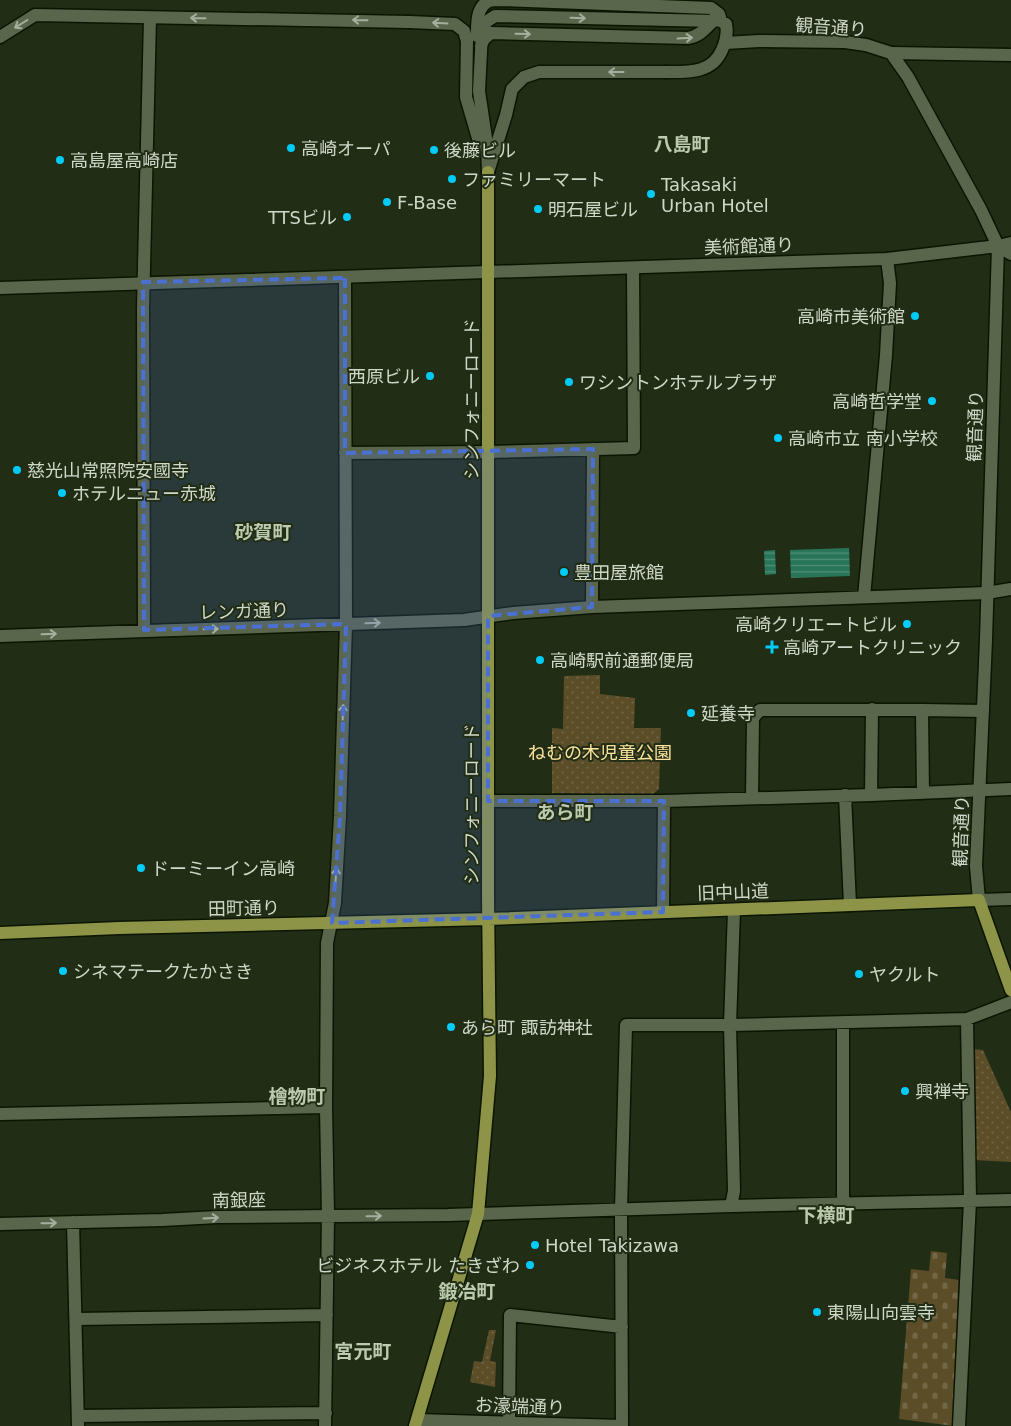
<svg xmlns="http://www.w3.org/2000/svg" width="1011" height="1426" font-family="'DejaVu Sans','Noto Sans JP',sans-serif">
  <style>
    .cemetery { fill: url(#cemetery-stones) }
    .park { fill: url(#park-dots) }
    .water { fill: url(#water-rules) }
    .lines { fill: none; stroke-linecap: round; stroke-linejoin: round }
    .street-casing { stroke: #0b1501; stroke-width: 15 }
    .secondary-casing { stroke: #0b1501; stroke-width: 15 }
    .primary-casing { stroke: #0b1501; stroke-width: 15 }
    .street { stroke: #5a664c; stroke-width: 12 }
    .secondary { stroke: #5a664c; stroke-width: 12 }
    .primary { stroke: #8e9447; stroke-width: 12 }
    .oneway { stroke: #a6af9d }
    .marked { fill: #4a70d4; fill-opacity: 0.2; stroke: #4a70d4; stroke-width: 4; stroke-dasharray: 10 6; stroke-linejoin: round }
    .poi-dot { fill: #00cbf9; stroke: #222d15; stroke-width: 2 }
    .labels { text-anchor: middle; dominant-baseline: central; stroke-width: 4; stroke-linejoin: round; paint-order: stroke }
    .street-label { font-size: 18px; fill: #cfd7c8; stroke: #222d15 }
    .poi-label { font-size: 18px; fill: #cfd7c8; stroke: #222d15; text-anchor: start }
    .park-label { font-size: 18px; fill: #fbe39c; stroke: #222d15 }
    .neighbourhood-label { font-size: 19px; font-weight: bold; fill: #bccaad; stroke: #222d15 }
  </style>
  <defs>
    <pattern id="cemetery-stones" width="16" height="16" patternUnits="userSpaceOnUse" patternTransform="scale(1.25)"><rect width="16" height="16" fill="#5a4d28"/><path d="M2 7V4a2 2 0 0 1 4 0v3zM10 15v-3a2 2 0 0 1 4 0v3z" fill="#716646"/></pattern>
    <pattern id="park-dots" width="8" height="8" patternUnits="userSpaceOnUse" patternTransform="scale(1.25)"><rect width="8" height="8" fill="#5a4d28"/><path d="M2 2h.1M6 6h.1" fill="none" stroke="#716646" stroke-width="1.8" stroke-linecap="round"/></pattern>
    <pattern id="water-rules" width="6" height="5" patternUnits="userSpaceOnUse" patternTransform="scale(1.25)"><rect width="6" height="5" fill="#29755a"/><path d="M0 2.5h6" fill="none" stroke="#518e78"/></pattern>
  </defs>
  <rect width="100%" height="100%" fill="#222d15"/>
  <!-- cemetery -->
  <path class="cemetery" d="M931,1251L947,1253L945,1278L959,1280L954,1426L899,1419L911,1269L929,1271Z"/>
  <!-- park -->
  <path class="park" d="M600,675V694L635,698L634,728H661L659,789L652,795L552,793V728L563,729L564,676Z
    M972,1049L983,1050L1011,1112V1162L974,1160Z
    M489,1330H496L490,1361L496,1362L495,1387L470,1382L474,1361L482,1362Z"/>
  <!-- water -->
  <path class="water" d="M849,548L850,576L791,578L790,550Z
    M775,550L776,574L765,575L764,551Z"/>
  <g class="lines">
    <defs>
      <path id="street" d="M409,22L455,24L464,31L467,41L466,97L480,145
        M477,36C477,24 476,7 489,1C492,0 498,0 502,0L711,8L719,14L721,21
        M481,46L484,39L491,33L688,38C700,36 705,29 713,21L719,20L726,24C728,33 726,41 722,50C712,74 687,72 665,72
        M891,53L1011,55
        M488,172L487,145L479,91L482,32L486,22L495,16L713,21
        M345,453L488,452L634,448L633,268
        M864,597L886,355L890,283L887,259
        M592,607L593,449
        M144,630L143,308L150,18
        M0,636L464,620L513,613L592,607L987,593L1011,589
        M922,710L983,711
        M845,795L850,905
        M871,795L872,709
        M752,798L753,718L760,710H922L923,793
        M488,801H664L871,795L1011,789
        M663,912L664,801
        M0,1114L326,1107
        M843,1203V1023
        M731,1206L734,1191L730,1025L734,910
        M73,1222L78,1426
        M0,1224L162,1220L217,1217L448,1215L731,1206L1011,1200
        M76,1319L327,1315
        M78,1416L326,1413
        M509,1423L510,1315L622,1327
        M325,1426L328,1216L326,1107L327,943L335,903L340,816L346,624L345,278
        M622,1426L621,1210L626,1025H730L967,1019L1011,1002
        M959,1426L970,1201L967,1019"/>
      <path id="secondary" d="M0,37L35,15L409,22
        M725,43L759,41L845,42L866,45L891,53L908,77L981,210L998,246L986,640L976,866L979,900L1011,899
        M488,172L506,115L512,89L524,77L539,72H665
        M998,246L1011,254
        M0,288L887,259L998,246L1011,243
        M417,1420L622,1426"/>
      <path id="primary" d="M0,933L119,928L488,919L979,900L1011,990
        M415,1426L478,1214L490,1076L488,897V172"/>
    </defs>
    <!-- street casing -->
    <use href="#street" class="street-casing"/>
    <!-- secondary casing -->
    <use href="#secondary" class="secondary-casing"/>
    <!-- primary casing -->
    <use href="#primary" class="primary-casing"/>
    <!-- street -->
    <use href="#street" class="street"/>
    <!-- secondary -->
    <use href="#secondary" class="secondary"/>
    <!-- primary -->
    <use href="#primary" class="primary"/>
  </g>
  <!-- one-way arrows -->
  <defs><path id="oneway-shaft" d="M-6 0H5M1.5-3L5.5 0L1.5 3" fill="none" stroke-width="1.6" stroke-linecap="round" stroke-linejoin="round" transform="scale(1.25)"/></defs>
  <g class="oneway">
    <use href="#oneway-shaft" transform="translate(198 18) rotate(-179)"/>
    <use href="#oneway-shaft" transform="translate(578 18) rotate(2)"/>
    <use href="#oneway-shaft" transform="translate(360 20) rotate(-179)"/>
    <use href="#oneway-shaft" transform="translate(440 23) rotate(-177)"/>
    <use href="#oneway-shaft" transform="translate(21 24) rotate(148)"/>
    <use href="#oneway-shaft" transform="translate(523 34) rotate(1)"/>
    <use href="#oneway-shaft" transform="translate(685 38) rotate(-3)"/>
    <use href="#oneway-shaft" transform="translate(616 72) rotate(180)"/>
    <use href="#oneway-shaft" transform="translate(373 623) rotate(-2)"/>
    <use href="#oneway-shaft" transform="translate(211 629) rotate(-2)"/>
    <use href="#oneway-shaft" transform="translate(49 634) rotate(-2)"/>
    <use href="#oneway-shaft" transform="translate(343 712) rotate(-88)"/>
    <use href="#oneway-shaft" transform="translate(336 875) rotate(-86)"/>
    <use href="#oneway-shaft" transform="translate(374 1216) rotate(-1)"/>
    <use href="#oneway-shaft" transform="translate(211 1218) rotate(-3)"/>
    <use href="#oneway-shaft" transform="translate(49 1223) rotate(-1)"/>
  </g>
  <!-- marked area -->
  <path class="marked" d="M345,278V453L593,449L592,607L488,616V801H664L663,912L332,923L340,816L346,624L144,630L143,282Z"/>
  <!-- markers -->
  <g class="poi-dot">
    <circle cx="291" cy="148" r="5"/>
    <circle cx="434" cy="150" r="5"/>
    <circle cx="60" cy="160" r="5"/>
    <circle cx="452" cy="179" r="5"/>
    <circle cx="651" cy="194" r="5"/>
    <circle cx="387" cy="202" r="5"/>
    <circle cx="538" cy="209" r="5"/>
    <circle cx="347" cy="217" r="5"/>
    <circle cx="915" cy="316" r="5"/>
    <circle cx="430" cy="376" r="5"/>
    <circle cx="569" cy="382" r="5"/>
    <circle cx="932" cy="401" r="5"/>
    <circle cx="778" cy="438" r="5"/>
    <circle cx="17" cy="470" r="5"/>
    <circle cx="62" cy="493" r="5"/>
    <circle cx="564" cy="572" r="5"/>
    <circle cx="907" cy="624" r="5"/>
    <path d="M769.5 639.5h5v5h5v5h-5v5h-5v-5h-5v-5h5z"/>
    <circle cx="540" cy="660" r="5"/>
    <circle cx="691" cy="713" r="5"/>
    <circle cx="141" cy="868" r="5"/>
    <circle cx="63" cy="971" r="5"/>
    <circle cx="859" cy="974" r="5"/>
    <circle cx="451" cy="1027" r="5"/>
    <circle cx="905" cy="1091" r="5"/>
    <circle cx="535" cy="1245" r="5"/>
    <circle cx="530" cy="1265" r="5"/>
    <circle cx="817" cy="1312" r="5"/>
  </g>
  <g class="labels">
    <!-- street labels -->
    <g class="street-label">
      <text transform="translate(831 27) rotate(4)">観音通り</text>
      <text transform="translate(749 246) rotate(-2)">美術館通り</text>
      <text transform="translate(471 399) rotate(-90)">シンフォニーロード</text>
      <text transform="translate(975 426) rotate(-88)">観音通り</text>
      <text transform="translate(244 611) rotate(-2)">レンガ通り</text>
      <text transform="translate(471 804) rotate(-90)">シンフォニーロード</text>
      <text transform="translate(961 831) rotate(-88)">観音通り</text>
      <text transform="translate(733 892) rotate(-2)">旧中山道</text>
      <text transform="translate(244 908) rotate(-1)">田町通り</text>
      <text transform="translate(239 1200) rotate(-1)">南銀座</text>
      <text transform="translate(520 1406) rotate(2)">お濠端通り</text>
    </g>
    <!-- poi labels -->
    <g class="poi-label">
      <text x="301" y="148">高崎オーパ</text>
      <text x="444" y="150">後藤ビル</text>
      <text x="70" y="160">高島屋高崎店</text>
      <text x="462" y="179">ファミリーマート</text>
      <text x="661" y="184">Takasaki<tspan x="661" dy="21">Urban Hotel</tspan></text>
      <text x="397" y="202">F-Base</text>
      <text x="548" y="209">明石屋ビル</text>
      <text x="337" y="217" text-anchor="end">TTSビル</text>
      <text x="905" y="316" text-anchor="end">高崎市美術館</text>
      <text x="420" y="376" text-anchor="end">西原ビル</text>
      <text x="579" y="382">ワシントンホテルプラザ</text>
      <text x="922" y="401" text-anchor="end">高崎哲学堂</text>
      <text x="788" y="438">高崎市立 南小学校</text>
      <text x="27" y="470">慈光山常照院安國寺</text>
      <text x="72" y="493">ホテルニュー赤城</text>
      <text x="574" y="572">豊田屋旅館</text>
      <text x="897" y="624" text-anchor="end">高崎クリエートビル</text>
      <text x="783" y="647">高崎アートクリニック</text>
      <text x="550" y="660">高崎駅前通郵便局</text>
      <text x="701" y="713">延養寺</text>
      <text x="151" y="868">ドーミーイン高崎</text>
      <text x="73" y="971">シネマテークたかさき</text>
      <text x="869" y="974">ヤクルト</text>
      <text x="461" y="1027">あら町 諏訪神社</text>
      <text x="915" y="1091">興禅寺</text>
      <text x="545" y="1245">Hotel Takizawa</text>
      <text x="520" y="1265" text-anchor="end">ビジネスホテル たきざわ</text>
      <text x="827" y="1312">東陽山向雲寺</text>
    </g>
    <!-- park labels -->
    <g class="park-label">
      <text x="600" y="752">ねむの木児童公園</text>
    </g>
    <!-- neighbourhood labels -->
    <g class="neighbourhood-label">
      <text x="682" y="144">八島町</text>
      <text x="263" y="532">砂賀町</text>
      <text x="565" y="812">あら町</text>
      <text x="297" y="1096">檜物町</text>
      <text x="826" y="1215">下横町</text>
      <text x="467" y="1291">鍛冶町</text>
      <text x="363" y="1351">宮元町</text>
    </g>
  </g>
</svg>
